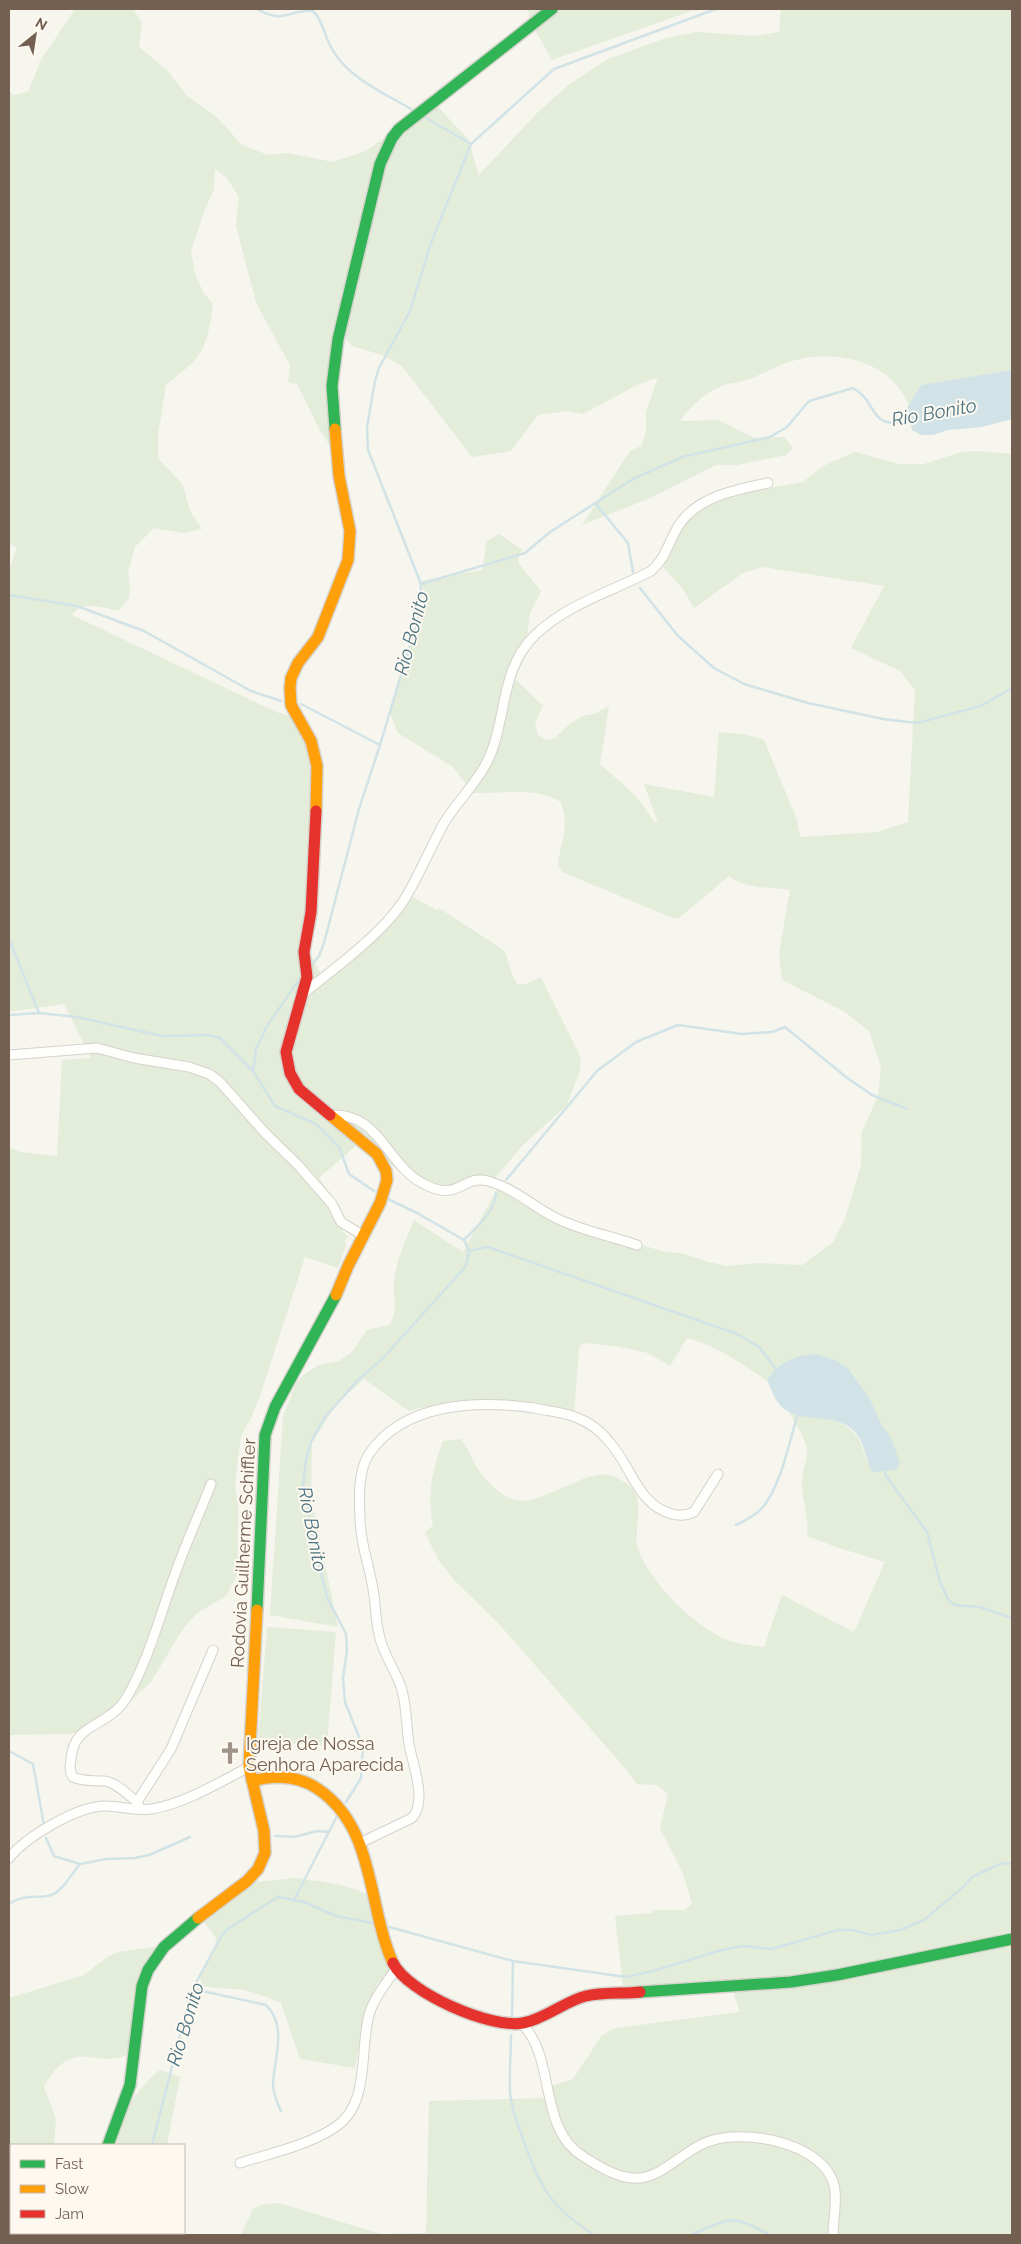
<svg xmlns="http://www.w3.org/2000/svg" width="1021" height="2244" font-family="Raleway,sans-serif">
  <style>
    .green { fill: #e3edda }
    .water { fill: #d1e3e6 }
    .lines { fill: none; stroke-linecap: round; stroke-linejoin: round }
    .stream { stroke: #d1e3e6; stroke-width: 2.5 }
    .street-casing { stroke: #d6d2cc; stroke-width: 11 }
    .fast-casing { stroke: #d6d2cc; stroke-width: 14 }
    .slow-casing { stroke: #d6d2cc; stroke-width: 14 }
    .jam-casing { stroke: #d6d2cc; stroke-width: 14 }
    .street { stroke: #fefefc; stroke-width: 9 }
    .fast { stroke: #30b455; stroke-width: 11 }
    .slow { stroke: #ff9f0a; stroke-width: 11 }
    .jam { stroke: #e5322d; stroke-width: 11 }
    .labels { text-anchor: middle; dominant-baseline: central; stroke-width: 4; stroke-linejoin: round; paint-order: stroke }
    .street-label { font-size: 18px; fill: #736051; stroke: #fdf9f1 }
    .poi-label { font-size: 18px; fill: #736051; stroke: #fdf9f1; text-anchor: start }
    .water-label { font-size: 19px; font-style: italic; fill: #4c7583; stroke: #fdf9f1 }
  </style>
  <rect width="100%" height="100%" fill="#f6f5ee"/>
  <!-- green -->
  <path class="green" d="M75,9H133L142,23L139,47L167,70L187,96L217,117L242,145L268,155L288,153L333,162L366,151L434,103L468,139L479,175L539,111L571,83L608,59L666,38L697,32L754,36L779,32L781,9H1012V370L921,385L909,405C891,361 836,348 792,361C775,366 760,376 743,381C736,383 730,383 724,385C706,392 691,405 680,421L719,420L754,438L784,437L793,448L786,455L737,465H716L648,499L582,525L630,451L641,446L646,432V412L658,377L637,385L583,414L568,411L538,415L511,451L472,457L402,366L382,355L352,346L345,337L336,360L333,450L319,429L297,384L288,382L290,365L257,305L249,276L236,225L239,197L227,178L215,169L214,189L205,209L191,251L195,274L203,292L213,304C210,324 208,347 193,362C185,370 175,377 166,385L158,435V458L183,485L190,511L202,529L184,533L154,528L135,547L128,572L130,585L129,598L119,610C103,609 82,599 72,615L276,712L294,717L314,758L313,904L310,953L317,968L322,975L411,896L438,911L439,908L505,951L512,975L517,984H526L541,977L578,1052L581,1060L580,1070L567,1105L522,1146L492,1182C464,1186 431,1190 405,1175C390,1166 377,1150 364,1139L319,1178L340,1206L343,1232L349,1237L345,1239L346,1246L338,1268L305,1257L261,1393L252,1416L241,1436L235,1484L238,1506V1573L226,1596L197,1613L182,1630L151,1682L123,1708L72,1734L9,1735V1147L20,1152L57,1156L62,1060L91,1058L64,1004L9,1012V570L17,548L9,544V90L13,95L28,92L41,60Z
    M528,9H697L552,60L530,21Z
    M977,451L1012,454V2235H241L253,2209L261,2205L279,2203L381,2234L426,2233L429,2101L553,2098L549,2087L573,2079L602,2035L616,2028L740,2012L734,1994L727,1985L623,1988L615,1916L651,1913L654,1910H685L692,1903L682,1871L660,1828L668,1794L657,1785L637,1784L624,1767L499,1624L455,1581L439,1561L425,1533L433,1525C427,1495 432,1470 443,1441L461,1439C470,1450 472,1462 480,1472C486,1481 496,1490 505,1496C534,1515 579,1469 610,1475C615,1476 623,1481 627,1484C648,1498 632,1529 638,1549C651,1584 695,1628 730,1641C740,1644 754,1646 764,1647L782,1595L854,1632L885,1562L839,1548L807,1536C809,1520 804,1506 802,1490C800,1476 807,1463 807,1451C806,1437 795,1424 789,1412C827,1421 854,1413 866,1458L891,1441L882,1426L870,1399L848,1368L797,1357L781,1365L767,1381C741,1363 717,1346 687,1338L670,1366L648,1353L616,1346L583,1343L579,1348L574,1415L518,1406L424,1407L409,1411L364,1379L337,1404L312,1443L311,1496L338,1627L270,1615L283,1417L296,1383L303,1375L319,1365L339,1361L351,1353L367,1330L389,1325C399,1310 393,1299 394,1284C395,1262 406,1240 414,1220L463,1252L498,1187L608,1235L662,1251L685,1254L708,1262L727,1266L758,1263L802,1265L817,1254L833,1242L845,1219L861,1165L862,1132L878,1096L881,1067L869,1031L845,1012L782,980L779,953L790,890C766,886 748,890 729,876L678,919L668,916L562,872L558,864C561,840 570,826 561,802C531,786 506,794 473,793L453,767L398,733L390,713L426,598L421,581L482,570L487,541L499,534L522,550L518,555L519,564L541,591L530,613L524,659L515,679L543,706L535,723L538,735L546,740L555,738L572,722L583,716L594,714L609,706L600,764L636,796L654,821L658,823L644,784L714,797L719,732L748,735L764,740L797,820L800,837L877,832L908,822L915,690L900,671L851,648L884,586L763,567L743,573L694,608L682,588L663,567L669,555L683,514L729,495L803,482L823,466L855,452L899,464H924L961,452Z
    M267,1627L336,1632L327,1746L258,1741Z
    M296,1878C326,1883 378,1884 387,1920C391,1936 392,1954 395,1970L378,1983L364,2016L355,2068L300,2059L281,2003C266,1997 251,1990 234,1989C223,1988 213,1988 202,1986L200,1976L215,1951L216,1938L203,1921L254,1882Z
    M160,1946L140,1993L137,2050C96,2076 75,2030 44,2087L56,2119L54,2145H11V2233H180L184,2235H9V1998L84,1975L107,1957L118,1952Z
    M160,2070L180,2077L167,2145H105C120,2119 136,2088 160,2070Z"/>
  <!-- water -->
  <path class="water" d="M1012,370V419L982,427L948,430L933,435H921L912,430L907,408L921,385Z
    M816,1354L835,1360L848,1368L870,1399L882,1426L891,1438L900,1463L896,1470L872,1472C867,1460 864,1444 856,1433C837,1410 799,1426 780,1405C774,1399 771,1388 767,1381C777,1363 795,1355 816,1354Z"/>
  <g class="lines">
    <!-- stream -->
    <path class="stream" d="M257,9C285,25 288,9 313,11C324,22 324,36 332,49C348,78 384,93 411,109
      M426,118L471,144
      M595,503L628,543L633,572
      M421,584L525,553L550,532L633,479L682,457L770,437L787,427L809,401L853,388C881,404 865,430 911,421
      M640,588L678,636L714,668L744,684L808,703L883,719L917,723L981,706L1012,688
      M9,595L77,606L144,631L251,691L281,701
      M301,704L380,745
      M9,939L39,1013
      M310,967L319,956L324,943L359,809L380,745L420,612L421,584L368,450L367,427L375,381L379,368L410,311L431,243L471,144L554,69L716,9
      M9,1015L39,1013L77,1017L162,1036L209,1035L220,1038L253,1071L275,1106L316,1124L339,1147L349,1174L374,1191
      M253,1071L256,1049L267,1026L303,974
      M506,1180L597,1071L636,1042L678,1025L742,1034L772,1032L785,1027L846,1077L872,1095L907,1109
      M464,1240C476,1227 495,1212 496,1193
      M469,1251L488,1247L737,1334L759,1347L777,1370
      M884,1469L886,1476L927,1532L940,1582L948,1599L954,1605L980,1607L1012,1618
      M736,1525C745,1520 756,1516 762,1508C781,1487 790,1439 798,1413
      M9,1751L33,1764L44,1825
      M346,1802L361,1778L363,1747L345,1702L343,1678L347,1651L346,1634L327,1597L315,1548L303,1485L306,1460L311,1442L324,1418L359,1379L383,1358L449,1285L466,1266L469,1251L464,1240L417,1213L388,1199
      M275,1836L294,1837L317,1831L329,1832
      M46,1838L54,1856L80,1864L106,1859L135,1858L149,1855L190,1837
      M294,1900L337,1816
      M9,1904C27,1891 44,1902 57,1892C66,1885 73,1872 80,1864
      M389,1927L513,1961L626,1977L653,1971L722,1950L743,1946L771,1949L838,1930H852L872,1935L900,1930L924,1920L962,1888L972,1877L1002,1863L1012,1864
      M193,1989L266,2005C288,2027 274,2058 273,2084C273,2094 277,2102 281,2111
      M512,2019L513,1961
      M511,2035C511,2054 509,2073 510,2092C511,2107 517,2122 522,2136C540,2187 548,2205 594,2235
      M152,2145L191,1992L222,1935L229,1928L278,1897L304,1902L336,1916L372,1923
      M144,2233V2235
      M690,2235C727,2220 732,2212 769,2235"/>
    <defs>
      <path id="street" d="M304,993C335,968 382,934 404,900C419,876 430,848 444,823C456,803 475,785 486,764C508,722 498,671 535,635C569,603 611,592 651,571C664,560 667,547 675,532C692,497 734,490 768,483
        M9,1055L97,1048L134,1058L189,1067L209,1074L219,1081L266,1134L298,1165L332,1204L341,1222L364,1236
        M331,1115C380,1112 387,1166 424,1184C459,1203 462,1174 488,1181C514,1188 535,1208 558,1219C583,1231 611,1236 637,1245
        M137,1802C128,1795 116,1782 104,1781C93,1780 83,1782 73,1777C69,1771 70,1766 71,1759C74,1721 108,1729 127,1697C149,1659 159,1618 174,1577C185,1545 199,1515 211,1484
        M139,1806L137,1802L171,1749L213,1650
        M360,1843L412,1818C428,1801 412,1763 409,1744C406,1725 407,1705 401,1687C395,1669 382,1653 379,1634C375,1619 376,1604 373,1589C369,1564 360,1543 360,1518C359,1498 358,1471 369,1454C404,1402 478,1400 534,1408C547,1411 562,1412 575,1417C589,1422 602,1432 611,1444C632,1468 638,1505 672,1514C680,1516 686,1516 694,1512L718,1474
        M9,1858C26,1837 77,1806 105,1806C120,1806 135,1811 151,1809C184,1804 220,1782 249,1767
        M522,2024C557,2059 537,2129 584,2157C600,2167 620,2180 640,2178C664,2176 686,2148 710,2141C744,2129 816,2142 832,2179C839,2195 833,2218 833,2235
        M240,2163C271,2153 306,2146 334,2128C371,2105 359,2051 369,2015C374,1998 386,1983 396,1969"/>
      <path id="fast" d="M335,429L332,386L338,339L380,164L392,138L399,129L552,9
        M257,1610L265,1435L275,1407L336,1295
        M640,1992L791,1982L837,1975L1012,1939
        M108,2145L130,2085L142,1986L148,1970L164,1947L198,1918"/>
      <path id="slow" d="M316,811L317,766L311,741L291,705L290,688L291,678L298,663L318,637L348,560L350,531L339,476L335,429
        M330,1115L377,1154L386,1171L387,1180L380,1203L348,1266L336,1295
        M252,1781C275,1775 298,1775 318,1789C376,1828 367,1906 393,1963
        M198,1918L247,1881L258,1869L265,1853L264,1831L249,1767L257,1610
        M76,2233V2235"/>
      <path id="jam" d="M316,811L311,912L304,952L307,977L286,1052L290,1073L299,1089L330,1115
        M393,1963C408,1993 491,2029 523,2023C545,2019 565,2001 586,1996C603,1992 623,1994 640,1992"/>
    </defs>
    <!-- street casing -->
    <use href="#street" class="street-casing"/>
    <!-- fast casing -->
    <use href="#fast" class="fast-casing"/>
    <!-- slow casing -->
    <use href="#slow" class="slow-casing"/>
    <!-- jam casing -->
    <use href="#jam" class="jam-casing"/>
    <!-- street -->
    <use href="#street" class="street"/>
    <!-- fast -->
    <use href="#fast" class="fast"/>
    <!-- slow -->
    <use href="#slow" class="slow"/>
    <!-- jam -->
    <use href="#jam" class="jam"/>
  </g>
  <!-- icons -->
  <defs>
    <symbol id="church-bare" viewBox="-9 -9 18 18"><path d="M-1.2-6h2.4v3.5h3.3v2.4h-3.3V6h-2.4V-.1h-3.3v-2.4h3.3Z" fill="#a19488" stroke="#fdf9f1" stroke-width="2.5" paint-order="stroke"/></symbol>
  </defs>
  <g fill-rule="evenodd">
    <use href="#church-bare" x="214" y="1737" width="32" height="32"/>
  </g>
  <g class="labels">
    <!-- street labels -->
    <g class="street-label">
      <text transform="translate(243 1553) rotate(-87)">Rodovia Guilherme Schiffler</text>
    </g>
    <!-- poi labels -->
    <g class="poi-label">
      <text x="246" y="1743">Igreja de Nossa<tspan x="246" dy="21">Senhora Aparecida</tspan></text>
    </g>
    <!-- water labels -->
    <g class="water-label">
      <text transform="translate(934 412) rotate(-10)">Rio Bonito</text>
      <text transform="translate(411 633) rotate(-75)">Rio Bonito</text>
      <text transform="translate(313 1529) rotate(79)">Rio Bonito</text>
      <text transform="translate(185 2024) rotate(-73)">Rio Bonito</text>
    </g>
  </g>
  <!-- border -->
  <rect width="1021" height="2244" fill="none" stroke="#736051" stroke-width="20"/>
  <!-- legend -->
  <rect x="10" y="2144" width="175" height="90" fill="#fdf9f1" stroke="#c6bcb1"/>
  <rect x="20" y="2160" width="25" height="8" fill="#30b455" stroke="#c6bcb1"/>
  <text x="55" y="2169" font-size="15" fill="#736051">Fast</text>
  <rect x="20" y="2185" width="25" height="8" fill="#ff9f0a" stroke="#c6bcb1"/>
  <text x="55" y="2194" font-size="15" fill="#736051">Slow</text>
  <rect x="20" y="2210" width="25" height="8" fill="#e5322d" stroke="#c6bcb1"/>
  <text x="55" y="2219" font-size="15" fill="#736051">Jam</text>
  <!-- north arrow -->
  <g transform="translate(35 35) rotate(30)" stroke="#fdf9f1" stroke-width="4" paint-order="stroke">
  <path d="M0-4L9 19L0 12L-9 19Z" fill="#736051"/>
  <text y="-8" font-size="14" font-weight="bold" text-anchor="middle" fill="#736051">N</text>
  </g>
</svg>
